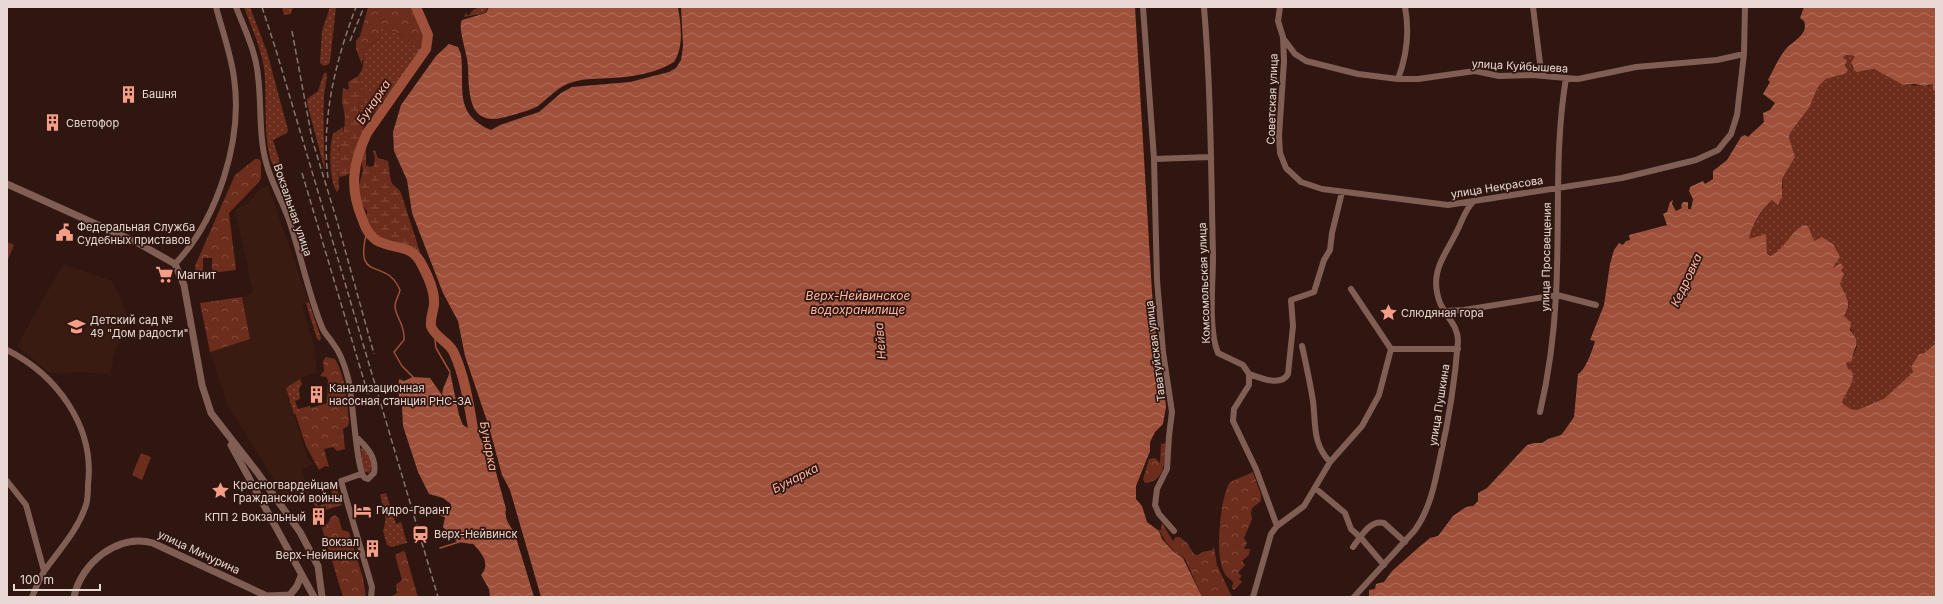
<svg xmlns="http://www.w3.org/2000/svg" width="1943" height="604" font-family="Inter,sans-serif">
  <style>
    .built { fill: #3a1b12 }
    .grass { fill: url(#grass-dots) }
    .forest { fill: url(#forest-crowns) }
    .wetland { fill: url(#wetland-marsh) }
    .pitch { fill: #6d2d1c }
    .water { fill: url(#water-waves) }
    .lines { fill: none; stroke-linecap: round; stroke-linejoin: round }
    .stream { stroke: #9e503a; stroke-width: 1.5 }
    .river { stroke: #9e503a; stroke-width: 10 }
    .minor { stroke: #815e54; stroke-width: 6 }
    .tertiary { stroke: #815e54; stroke-width: 7 }
    .rail { stroke: #89746f; stroke-width: 1.5; stroke-dasharray: 6 3; stroke-linecap: butt }
    .labels { text-anchor: middle; dominant-baseline: central; stroke-width: 3.5; stroke-linejoin: round; paint-order: stroke }
    .street-label { font-size: 11px; fill: #e9d8d3; stroke: #2f1610 }
    .poi-label { font-size: 11px; fill: #e9d8d3; stroke: #2f1610; text-anchor: start }
    .water-label { font-size: 12px; font-style: italic; fill: #febaa7; stroke: #2f1610 }
  </style>
  <defs>
    <pattern id="grass-dots" width="8" height="8" patternUnits="userSpaceOnUse"><rect width="8" height="8" fill="#6d2d1c"/><path d="M2 2h.1M6 6h.1" fill="none" stroke="#824b3c" stroke-width="1.8" stroke-linecap="round"/></pattern>
    <pattern id="forest-crowns" width="20" height="18" patternUnits="userSpaceOnUse"><rect width="20" height="18" fill="#6d2d1c"/><path d="M2 6a3 3 0 1 1 6 0M12 15a3 3 0 1 1 6 0" fill="none" stroke="#824b3c"/></pattern>
    <pattern id="wetland-marsh" width="20" height="14" patternUnits="userSpaceOnUse"><rect width="20" height="14" fill="#6d2d1c"/><path d="M1 5h8M5 5V1M11 12h8M15 12V8" fill="none" stroke="#824b3c"/></pattern>
    <pattern id="water-waves" width="16" height="10" patternUnits="userSpaceOnUse"><rect width="16" height="10" fill="#9e503a"/><path d="M0 5q4-4 8 0t8 0" fill="none" stroke="#b0715f"/></pattern>
  </defs>
  <rect width="100%" height="100%" fill="#2f1610"/>
  <!-- built -->
  <path class="built" d="M268,186L309,302L302,305L314,345L317,372L305,376L286,388L307,456L314,465L301,469L313,500L298,504L288,502L228,406L210,352L250,338L242,297L253,292L235,210L248,203L260,189Z
    M63,264L112,281L119,296L127,314L123,337L116,348L110,374L75,372L59,374L48,371L17,346Z"/>
  <!-- grass -->
  <path class="grass" d="M244,7H250L267,52L288,130L287,133L273,140C275,150 284,163 276,171C261,149 268,96 264,68C261,47 251,27 244,7Z
    M282,7H293L291,14L284,15Z
    M330,7H336L330,61L329,64L324,66L320,63L322,31Z
    M478,7H488L485,13L464,17L466,12L467,15H470L471,12Z
    M384,28L401,35L418,48L421,47L420,51L392,92C383,96 376,117 366,118C360,115 357,110 359,103L375,99L364,93L358,76C371,60 352,54 381,38L379,30Z
    M1846,55L1855,56L1851,66L1864,71L1874,69L1903,85L1929,86L1933,83V90L1936,92V343L1923,354H1919L1911,367L1913,372L1885,398L1874,403L1857,410L1851,409L1842,403L1844,397L1851,385L1846,363L1852,361C1852,355 1856,351 1857,346C1857,336 1848,326 1844,316C1854,303 1846,297 1839,284L1843,273L1837,267L1834,269L1812,239L1792,236L1779,252L1770,256L1767,254L1766,240L1763,236L1749,239C1753,218 1769,203 1783,188L1782,179L1795,157L1789,137L1790,133L1809,108L1818,87L1826,79L1848,70L1843,58Z
    M324,73H327C327,81 324,90 324,98C323,123 324,147 325,171L307,103V99L318,91Z
    M343,127C345,134 340,137 340,142C339,158 338,174 339,189L337,192C329,183 329,145 333,134Z
    M309,302L321,338L320,341L317,339L306,303Z
    M300,379L302,384L299,389L300,399L295,401L298,409L310,406L311,409L294,414L286,388Z
    M361,447C369,452 375,466 369,473L363,471Z
    M334,487L337,489L342,505L325,510L323,507L316,509L313,500L314,499L318,506L333,501L331,490Z
    M386,493L396,524L401,522L407,543L391,547L387,545L383,531C388,517 384,510 380,495Z"/>
  <!-- forest -->
  <path class="forest" d="M368,7H411C417,18 428,35 421,47L418,48L401,35L384,28L379,30L381,38C368,45 363,50 362,65L356,49V41L360,36Z
    M255,159H258L261,161V178L259,182L229,213L236,270L212,273V258H203V271L196,273L195,266L235,175Z
    M242,297L250,339L210,352L200,303Z
    M326,357L335,359C346,377 347,402 349,422L348,426L343,429L345,449L337,451L333,447L324,449L329,467L325,466L319,470L306,446L295,413L327,403L328,380L326,377L320,376L324,371L323,361Z
    M1166,443C1165,458 1166,482 1145,483L1143,479L1149,459L1155,458L1160,463L1161,444Z
    M1253,472L1261,495V501L1252,508L1251,513L1252,519L1244,538L1247,543L1244,549H1250L1249,555L1242,561L1245,565L1238,573L1242,576L1239,579L1242,582L1234,590L1232,588L1233,582C1229,578 1225,576 1223,570C1215,553 1220,498 1230,482Z
    M335,515L339,519L342,530L349,532L363,578L366,597H343L322,528L329,522L330,518Z
    M1162,523L1173,541L1176,537H1180L1187,543L1194,554L1198,555L1202,552L1212,550L1214,547L1217,565L1232,597H1202L1186,561C1183,555 1178,555 1174,551C1168,545 1163,538 1159,530H1161Z
    M403,551L405,552L418,597H390L397,593L396,585L402,580L395,555Z"/>
  <!-- wetland -->
  <path class="wetland" d="M358,76L364,93L376,99L359,103C356,113 362,114 367,120L355,150L351,172L345,176L339,177L338,156L340,149L339,143L344,131L345,116L342,101L343,88L347,90L349,89L348,82Z
    M366,146V165L370,167L374,166L375,158L373,150L375,151L378,158L388,161C390,168 389,175 391,181C393,186 398,187 401,193L420,252L398,242L381,238L373,232L367,220V211L360,203L359,186L363,170L361,159Z"/>
  <!-- pitch -->
  <path class="pitch" d="M7,242L14,245L7,262Z
    M141,453L151,457L142,480L132,475Z"/>
  <!-- water -->
  <path class="water" d="M489,7H678C681,25 684,47 674,62C657,73 631,77 612,78C599,79 586,78 573,82C558,86 550,97 538,106C529,111 519,113 509,116C469,129 469,97 468,67C468,55 457,28 462,20L486,13Z
    M681,7H1135L1152,292L1158,360L1164,387L1166,407L1163,424L1155,432L1150,442V451L1136,486V499L1142,506L1147,522L1159,531L1162,539L1173,551L1183,558L1202,597H541L510,490L502,475L489,427L465,356L458,321L443,293L412,213L407,180L394,151L393,132L401,105L436,56L449,44L458,47L461,54C465,89 453,114 491,130L500,125L539,112L561,93L572,87L630,82L669,72L676,68L681,60L683,46Z
    M1804,7H1936V92L1933,90V84L1924,86L1915,84L1903,85L1874,69L1856,72L1851,63L1855,56L1846,55L1843,58L1847,60L1845,65L1848,70L1846,73L1826,79L1818,87L1809,108L1790,133L1789,137L1795,157L1782,179V196L1778,205L1772,200C1761,210 1752,224 1749,239L1766,234L1767,254L1770,256C1787,248 1789,232 1804,225L1808,226L1814,241L1822,237L1833,244L1840,257L1833,267L1834,268L1840,263L1844,267L1841,270L1844,274L1840,284C1846,297 1853,303 1844,316L1851,323L1850,330C1863,345 1853,346 1852,361L1846,363L1848,369L1852,371C1856,383 1845,392 1842,403L1851,409L1857,410L1874,403L1885,398L1913,372L1911,367L1919,354H1923L1936,343V597H1369V590L1375,589L1376,584L1384,582L1392,571L1418,548L1430,538L1438,536L1453,516L1466,507L1473,506L1478,501V493L1487,488L1527,445L1534,443H1542L1548,439L1561,435L1565,430L1574,417L1578,374C1585,371 1593,349 1595,341L1590,340L1604,305L1610,264L1614,250L1619,243L1623,245L1626,241L1630,240L1629,235L1667,225L1663,214L1667,212L1670,202L1673,200L1672,204L1676,211L1682,208L1681,206L1683,202H1688V209H1691L1693,199L1689,191L1690,187L1703,181L1705,184L1713,179V171L1727,160L1741,137L1745,135L1748,137C1749,136 1763,123 1764,122L1763,113L1770,110L1775,103L1763,94L1770,82L1768,80C1773,71 1778,59 1785,50C1792,41 1809,35 1804,21L1800,18Z
    M450,372L459,415L463,425L476,433L485,444L493,461L506,509C504,517 509,526 514,531L534,597H490L489,589L481,575C491,564 482,553 473,544L457,542L443,527L445,517L438,515L446,514L451,510V504L443,498L429,494L418,472L403,426L402,406L398,392L399,379L404,381L413,377L430,378L442,395L443,389Z"/>
  <g class="lines">
    <!-- stream -->
    <path class="stream" d="M367,231C353,285 386,256 400,290C399,296 395,300 395,306C395,317 405,323 404,340L394,352L402,366L413,377
      M434,332L436,348L450,372
      M440,548L459,542"/>
    <!-- river -->
    <path class="river" d="M416,7L428,35L426,49L367,133C353,163 349,187 362,218C365,227 368,234 376,240C394,251 411,242 422,265C428,276 435,293 434,305C433,312 430,319 431,326C435,338 449,341 454,353C467,382 470,414 476,445"/>
    <!-- minor -->
    <path class="minor" d="M236,7C245,30 256,52 258,76C262,107 258,139 268,169C274,187 283,203 289,220C301,255 308,293 322,327C324,333 329,337 332,342C340,352 345,366 348,378C353,395 356,472 365,478L368,479L374,473C377,457 366,446 356,437
      M1143,7L1154,159L1157,280L1163,352L1172,412L1169,436L1167,469L1157,489L1155,505L1159,514L1174,531
      M1204,7C1211,90 1211,173 1213,256C1213,282 1208,330 1218,353L1243,365L1249,374V385L1234,409L1233,421L1256,469L1277,526
      M1280,7L1278,21L1283,37L1284,61L1279,136L1280,153L1286,168L1301,182L1322,189L1448,205L1622,178L1696,160L1718,150L1731,134L1737,115L1744,54L1745,7
      M1533,7L1540,63L1544,76
      M1283,38L1295,54L1306,61L1358,74L1398,79H1418L1475,71L1499,76L1532,75L1578,79L1636,67L1717,60L1744,54
      M1398,79C1407,55 1410,33 1405,7
      M1154,159L1211,157
      M175,264C218,219 243,139 234,78C231,54 222,30 216,7
      M1351,289L1391,349H1458
      M1444,311L1464,310L1557,295L1596,305
      M1302,346C1306,364 1310,382 1313,401C1316,424 1312,443 1330,462
      M7,350C57,375 95,427 88,484C88,491 88,499 86,505C78,530 60,549 45,570C40,577 36,588 32,597
      M1249,374C1260,378 1281,387 1288,374L1293,326L1291,300L1314,292L1324,260L1330,250L1332,233L1342,192
      M1540,412C1549,374 1554,335 1556,295C1560,223 1554,150 1566,78
      M361,474L341,481L372,587L371,597
      M7,481L26,505L44,571
      M1315,488L1345,513L1351,529L1361,538L1384,565
      M1353,547C1360,538 1370,519 1384,523L1405,542
      M1253,597L1271,534L1277,526L1304,506L1330,462L1362,426L1379,395L1391,349
      M1354,597L1415,530C1430,509 1435,483 1440,458C1449,419 1455,380 1458,341C1458,325 1446,317 1440,303C1428,271 1446,255 1458,229C1463,219 1465,210 1473,202"/>
    <!-- tertiary -->
    <path class="tertiary" d="M7,184L138,243L175,264L184,285L202,385L211,413L257,472L300,532L318,566L322,597
      M231,445L314,597
      M267,596L290,595L297,586L301,576
      M74,597C81,563 118,533 153,543L269,597"/>
    <!-- rail -->
    <path class="rail" d="M262,7L276,50L438,597
      M292,31L312,139L337,221L374,354
      M350,41L364,7
      M302,173L368,394
      M328,178C321,120 335,62 356,7"/>
  </g>
  <!-- icons -->
  <defs>
    <symbol id="building-bare" viewBox="-9 -9 18 18"><path d="M-4-6H4V6H1V3H-1V6H-4ZM-2.5-4.3h1.7v1.8h-1.7ZM.8-4.3h1.7v1.8H.8ZM-2.5-1h1.7V.8h-1.7ZM.8-1h1.7V.8H.8Z" fill="#f49e87" stroke="#2f1610" stroke-width="2.5" paint-order="stroke"/></symbol>
    <symbol id="civic-bare" viewBox="-9 -9 18 18"><path d="M-.6-6.5H3V-4.5H.6V-3L4-1V1h2V6H-6V1h2V-1L-.6-3ZM-1.2 2.5V6h2.4V2.5Z" fill="#f49e87" stroke="#2f1610" stroke-width="2.5" paint-order="stroke"/></symbol>
    <symbol id="supermarket-bare" viewBox="-9 -9 18 18"><path d="M-6-5.5h2.5l.6 2H6L4.5 2H-2.5L-4.4-4H-6ZM-1.5 3.2a1.3 1.3 0 1 0 .1 0ZM3 3.2a1.3 1.3 0 1 0 .1 0Z" fill="#f49e87" stroke="#2f1610" stroke-width="2.5" paint-order="stroke"/></symbol>
    <symbol id="sight-bare" viewBox="-9 -9 18 18"><path d="M0-6L1.8-2.2L6-1.7L2.9 1.2L3.7 5.4L0 3.3L-3.7 5.4L-2.9 1.2L-6-1.7L-1.8-2.2Z" fill="#f49e87" stroke="#2f1610" stroke-width="2.5" paint-order="stroke"/></symbol>
    <symbol id="school-bare" viewBox="-9 -9 18 18"><path d="M0-5L7-2L0 1L-7-2ZM-4 1L0 2.5L4 1V4Q0 6-4 4Z" fill="#f49e87" stroke="#2f1610" stroke-width="2.5" paint-order="stroke"/></symbol>
    <symbol id="hotel-bare" viewBox="-9 -9 18 18"><path d="M-6-4.5h1.5V1H6V5H4.5V3h-9V5H-6ZM-4 0a1.8 1.8 0 1 1 3.6 0ZM.5 0V-2.5h3Q6-2.5 6 0Z" fill="#f49e87" stroke="#2f1610" stroke-width="2.5" paint-order="stroke"/></symbol>
    <symbol id="station-bare" viewBox="-9 -9 18 18"><path d="M-3-6H3Q5-6 5-4V2Q5 4 3 4L4.5 6H3L1.5 4h-3L-3 6H-4.5L-3 4Q-5 4-5 2V-4Q-5-6-3-6ZM-3.5-4v3h7v-3ZM-3.5 1v1.5H-2V1ZM2 1v1.5H3.5V1Z" fill="#f49e87" stroke="#2f1610" stroke-width="2.5" paint-order="stroke"/></symbol>
  </defs>
  <g fill-rule="evenodd">
    <use href="#building-bare" x="116" y="82" width="25" height="25"/>
    <use href="#building-bare" x="40" y="110" width="25" height="25"/>
    <use href="#civic-bare" x="52" y="220" width="25" height="25"/>
    <use href="#supermarket-bare" x="152" y="262" width="25" height="25"/>
    <use href="#sight-bare" x="1376" y="300" width="25" height="25"/>
    <use href="#school-bare" x="64" y="314" width="25" height="25"/>
    <use href="#building-bare" x="304" y="382" width="25" height="25"/>
    <use href="#sight-bare" x="208" y="478" width="25" height="25"/>
    <use href="#hotel-bare" x="350" y="498" width="25" height="25"/>
    <use href="#building-bare" x="306" y="504" width="25" height="25"/>
    <use href="#station-bare" x="408" y="522" width="25" height="25"/>
    <use href="#building-bare" x="360" y="536" width="25" height="25"/>
  </g>
  <g class="labels">
    <!-- street labels -->
    <g class="street-label">
      <text transform="translate(1520 66) rotate(3)">улица Куйбышева</text>
      <text transform="translate(1272 99) rotate(-88)">Советская улица</text>
      <text transform="translate(1497 187) rotate(-9)">улица Некрасова</text>
      <text transform="translate(293 210) rotate(71)">Вокзальная улица</text>
      <text transform="translate(1546 257) rotate(-89)">улица Просвещения</text>
      <text transform="translate(1204 283) rotate(-92)">Комсомольская улица</text>
      <text transform="translate(1155 351) rotate(-97)">Таватуйская улица</text>
      <text transform="translate(1439 405) rotate(-81)">улица Пушкина</text>
      <text transform="translate(199 552) rotate(25)">улица Мичурина</text>
    </g>
    <!-- poi labels -->
    <g class="poi-label">
      <text x="142" y="94">Башня</text>
      <text x="66" y="123">Светофор</text>
      <text x="77" y="227">Федеральная Служба<tspan x="77" dy="13">Судебных приставов</tspan></text>
      <text x="177" y="275">Магнит</text>
      <text x="1401" y="313">Слюдяная гора</text>
      <text x="90" y="320">Детский сад №<tspan x="90" dy="13">49 "Дом радости"</tspan></text>
      <text x="329" y="388">Канализационная<tspan x="329" dy="13">насосная станция РНС-3А</tspan></text>
      <text x="233" y="485">Красногвардейцам<tspan x="233" dy="13">Гражданской войны</tspan></text>
      <text x="376" y="510">Гидро-Гарант</text>
      <text x="306" y="517" text-anchor="end">КПП 2 Вокзальный</text>
      <text x="434" y="534">Верх-Нейвинск</text>
      <text x="359" y="542" text-anchor="end">Вокзал<tspan x="359" dy="13">Верх-Нейвинск</tspan></text>
    </g>
    <!-- water labels -->
    <g class="water-label">
      <text transform="translate(373 102) rotate(-56)">Бунарка</text>
      <text transform="translate(1686 280) rotate(-65)">Кедровка</text>
      <text x="858" y="295">Верх-Нейвинское<tspan x="858" dy="14">водохранилище</tspan></text>
      <text transform="translate(880 341) rotate(-95)">Нейва</text>
      <text transform="translate(489 446) rotate(79)">Бунарка</text>
      <text transform="translate(795 478) rotate(-27)">Бунарка</text>
    </g>
  </g>
  <!-- border -->
  <rect width="1943" height="604" fill="none" stroke="#e9d8d3" stroke-width="16"/>
  <!-- scale -->
  <path d="M14 584v6h86v-6" fill="none" stroke="#e9d8d3" stroke-width="2"/>
  <text x="20" y="584" font-size="12" fill="#e9d8d3" stroke="#2f1610" stroke-width="3" paint-order="stroke">100 m</text>
</svg>
